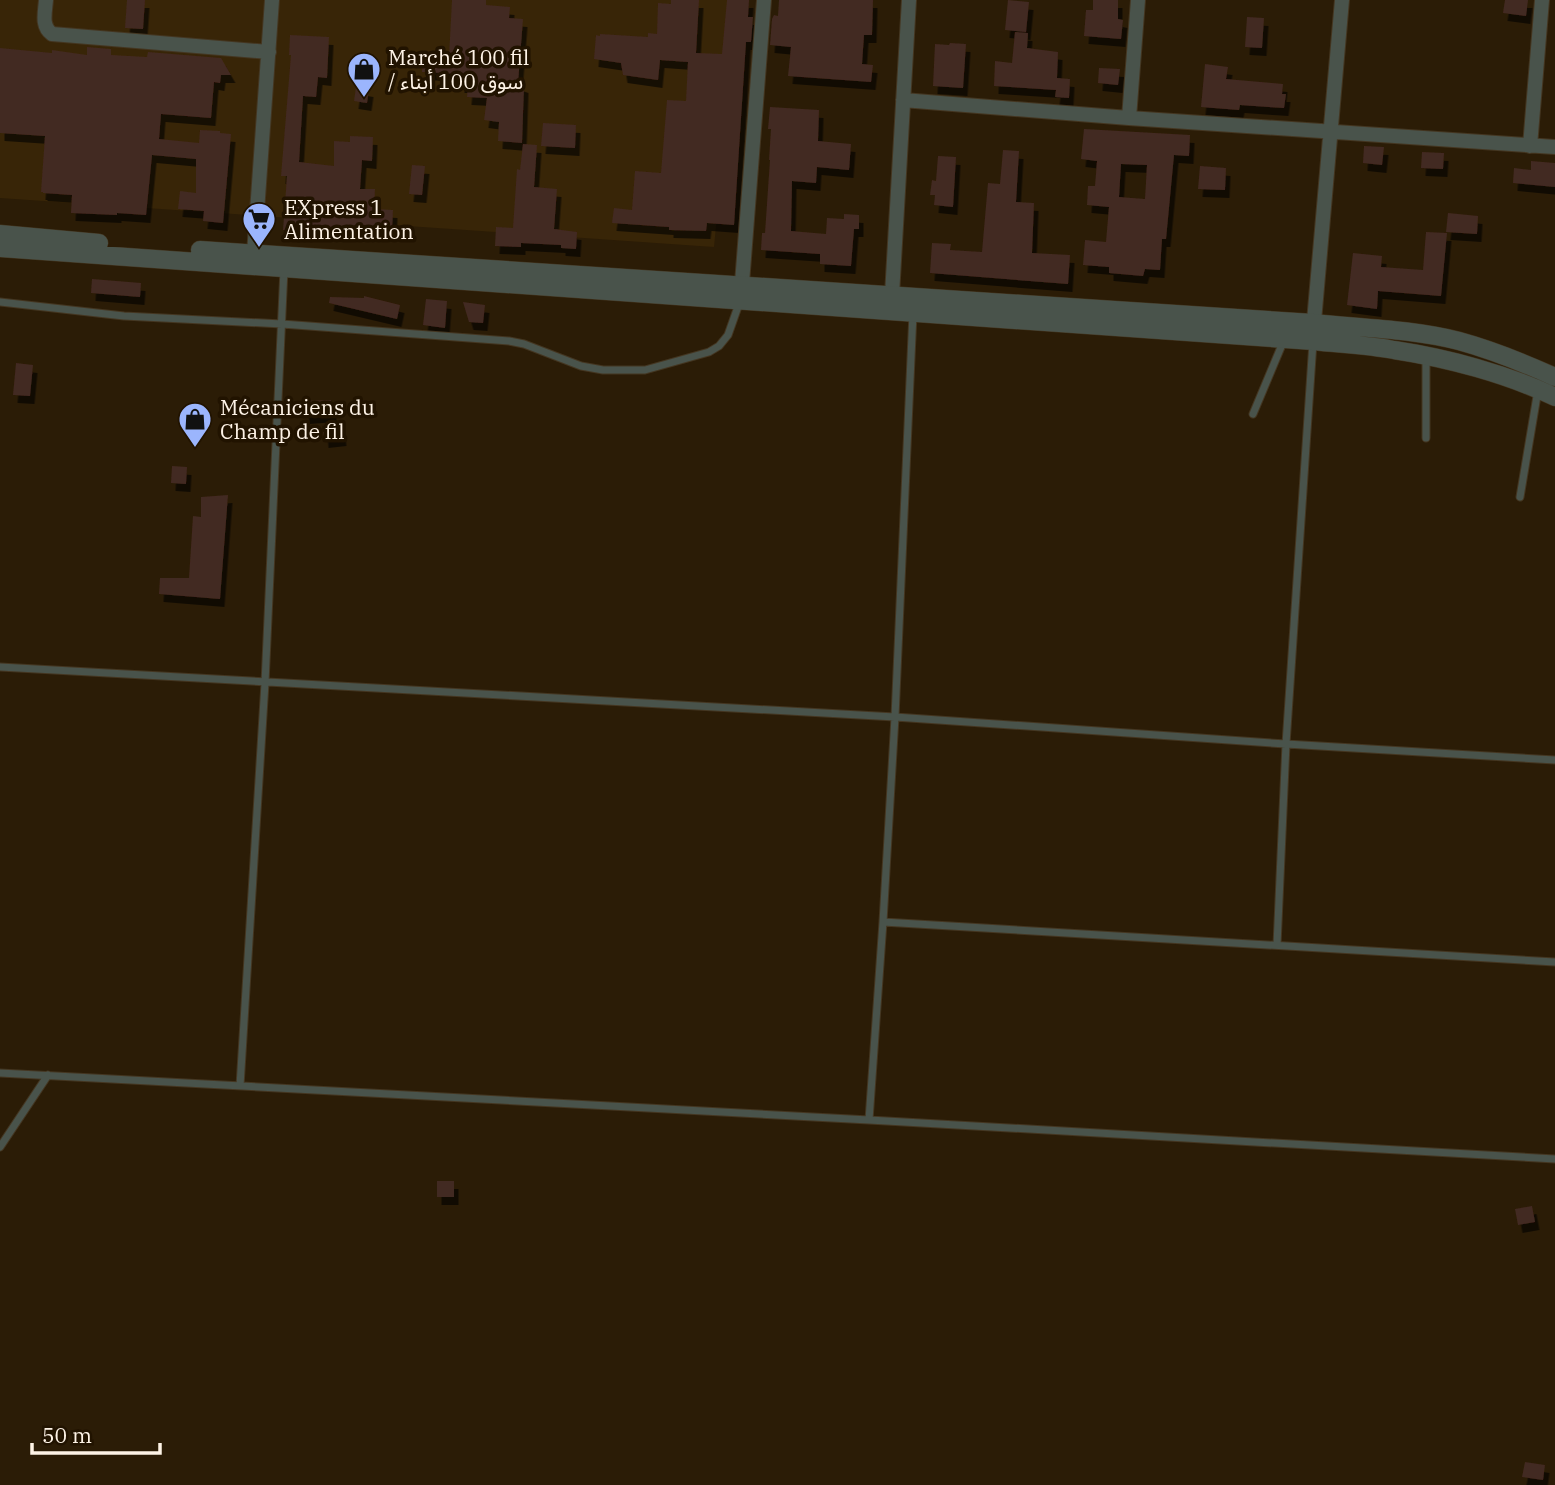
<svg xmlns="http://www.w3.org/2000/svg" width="1555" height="1485" font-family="'IBM Plex Serif','Noto Sans Arabic',serif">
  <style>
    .built { fill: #382507 }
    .building { fill: #432921; fill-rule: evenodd; filter: url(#shadow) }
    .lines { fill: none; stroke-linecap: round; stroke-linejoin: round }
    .service-casing { stroke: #443621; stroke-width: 9 }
    .minor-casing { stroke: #443621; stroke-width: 16 }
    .tertiary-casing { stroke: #443621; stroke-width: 19 }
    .service { stroke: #49534b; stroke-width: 7 }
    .minor { stroke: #49534b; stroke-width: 14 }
    .tertiary { stroke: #49534b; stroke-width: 18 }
    .labels { text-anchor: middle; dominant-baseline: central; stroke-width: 7; stroke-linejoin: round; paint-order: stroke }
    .poi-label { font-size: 21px; fill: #fef3e6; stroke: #211300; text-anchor: start }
  </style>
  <defs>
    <filter id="shadow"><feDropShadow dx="4.5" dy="8" stdDeviation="0" flood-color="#0009"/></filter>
  </defs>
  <rect width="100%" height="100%" fill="#2b1c06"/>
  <!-- built -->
  <path class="built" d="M0,0H738L714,247L0,198Z"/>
  <!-- building -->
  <path class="building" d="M127,0H145L143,29L125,28Z
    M452,0H486V5L510,7L509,18L523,19L518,83L524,85L522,143L498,141L499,122L484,120L487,98L467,97L468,85H460L461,74L422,72L423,56L449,57Z
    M671,0H699L696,53L722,54L727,0H749L748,17H753L751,42H746L734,225L707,223L706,231L669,230V227L612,223L614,208L632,210L635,171L661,173L667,100L686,101L688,62L660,60L658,80L623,75L621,63L594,59L596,35L600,36V34L648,37V33L657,34L658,3L671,4Z
    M779,0H873L872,35H864L862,64L873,65L871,82L788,76L791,47L770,45L772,19L774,15L778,16Z
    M1008,0L1029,2L1026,32L1005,30Z
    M1093,0H1118V19L1123,20L1121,39L1084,36L1086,10H1093Z
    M1505,0H1528L1526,16L1503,13Z
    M1247,17L1264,18L1262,48L1245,47Z
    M1015,32L1028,33L1027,48L1058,52L1057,78L1070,79L1069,98L1055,97L1056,90L994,86L995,61L1012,63Z
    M290,35L329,37L327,78L318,77L316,97L303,96L299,162L334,166V141L350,142V136L373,137L372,161L362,160L360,189H375L374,209L393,210L392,230L357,228L356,230L303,226L302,231L283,230L287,176H281L291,55H289Z
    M950,43L966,44L963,88L933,86L935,44L949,45Z
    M87,47L111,49V55L147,57L148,52L221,58L231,75H221L220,83L214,82L211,118L161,114L159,139L199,143L200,130L220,131V133L231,134L223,223L203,221L204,211L178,209L180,191L196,193V159L152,155L146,215L117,213V215L71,213L72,195L43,193V192H41L45,136L0,133V48L52,53V50L87,55Z
    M1205,64L1228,67L1226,79L1283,84L1282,94H1286L1284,108L1240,105L1239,110L1201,107Z
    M1099,68L1120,69L1118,85L1098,83Z
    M356,87L369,89L367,103L354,101Z
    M770,107L819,110L818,141L851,144L849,170L817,167L816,183L792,181L791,231L826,234L827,218L844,219V214L859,215V229H854L851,266L820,264V254L761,250L762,233H765L770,160H769L771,129H768Z
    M543,123L576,125L575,148L541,146Z
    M1084,129L1190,135L1189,156L1174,155L1166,239H1162L1160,270L1145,269L1143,276L1109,273V267L1083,265L1085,240L1106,242L1109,207L1087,205L1088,186H1095L1097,161L1081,159ZM1121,164L1147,165L1145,199L1119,197Z
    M523,144L537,145L534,187L557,189L554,229L577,232L576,249L561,248V245L521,243V247L495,246L496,227L513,228L517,169L520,170Z
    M1364,146L1384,147L1382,165L1363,163Z
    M1003,150L1019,151L1016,202L1034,203L1032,253L1070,255L1068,284L930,273L932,243L951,244L950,250L982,252L988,183L1000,184Z
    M1422,152L1444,153L1443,169L1421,168Z
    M938,156L956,157L953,207L934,205L935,195H930L932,180L936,181Z
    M1531,161L1555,163V187L1513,183L1514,168L1531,170Z
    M412,165L425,166L422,195L409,194Z
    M1200,166L1226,168L1225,190L1198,189Z
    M1448,213L1478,216L1477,234L1446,232Z
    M1426,232L1447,233L1441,296L1378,291L1377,309L1347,305L1353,253L1382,256L1381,267L1423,270Z
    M92,279L141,283L140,297L91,293Z
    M364,296L400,305L397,319L329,303L330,297L364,298Z
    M426,299L447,301L445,328L423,325Z
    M463,302L485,305L483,323L469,322Z
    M16,363L33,365L30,396L13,395Z
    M331,400L332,414L305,416L304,401Z
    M340,423L342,438L324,440L323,425Z
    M172,466L187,467L186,484L171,483Z
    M228,495L220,599L159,594L160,578H189L193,516L201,517V497Z
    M437,1181H454V1197H437Z
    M1532,1206L1535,1222L1518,1225L1515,1209Z
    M1525,1462L1545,1465L1543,1480L1522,1477Z"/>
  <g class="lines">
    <defs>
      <path id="service" d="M0,302L124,316L282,324L509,341L524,344L581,366L603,370H645L709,352L719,346L728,335L740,301
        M913,313L895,717L883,922L869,1120L1555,1159
        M1253,414L1284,340
        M1426,438V358
        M1520,497L1538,390
        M0,667L895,717L1286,744L1555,760
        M883,922L1555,962
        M1277,945L1286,744L1313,342
        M0,1073L869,1120
        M240,1086L265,683L284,269
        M0,1147L48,1075"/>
      <path id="minor" d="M46,0C45,13 41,26 52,34L269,52
        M903,100L1129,118L1555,147
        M1129,118L1138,0
        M1530,146L1542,0
        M254,254L272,0
        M892,295L909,0
        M741,296L764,0
        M1313,333L1342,0"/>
      <path id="tertiary" d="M0,234L99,243
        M0,248L1313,341C1340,344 1367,345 1394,350C1447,358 1507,374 1555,397
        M200,250L1313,323C1361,328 1412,329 1459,341C1492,350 1524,363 1555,377"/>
    </defs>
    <!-- service casing -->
    <use href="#service" class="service-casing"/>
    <!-- minor casing -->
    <use href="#minor" class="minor-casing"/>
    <!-- tertiary casing -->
    <use href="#tertiary" class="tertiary-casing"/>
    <!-- service -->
    <use href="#service" class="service"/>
    <!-- minor -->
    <use href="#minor" class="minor"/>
    <!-- tertiary -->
    <use href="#tertiary" class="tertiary"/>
  </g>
  <!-- icons -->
  <defs>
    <symbol id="shop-pin" viewBox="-11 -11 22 30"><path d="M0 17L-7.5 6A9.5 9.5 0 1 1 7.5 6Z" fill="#9bb5fd" stroke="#211300"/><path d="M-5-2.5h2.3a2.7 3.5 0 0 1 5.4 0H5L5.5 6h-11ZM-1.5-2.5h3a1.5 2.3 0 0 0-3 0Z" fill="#111"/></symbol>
    <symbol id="supermarket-pin" viewBox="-11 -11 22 30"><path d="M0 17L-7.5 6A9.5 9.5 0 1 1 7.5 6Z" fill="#9bb5fd" stroke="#211300"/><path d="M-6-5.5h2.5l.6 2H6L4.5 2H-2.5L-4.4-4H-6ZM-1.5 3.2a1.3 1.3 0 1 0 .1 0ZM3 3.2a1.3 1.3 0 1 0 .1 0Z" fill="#111"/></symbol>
  </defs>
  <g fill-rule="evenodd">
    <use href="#shop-pin" x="345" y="50" width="38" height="52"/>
    <use href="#supermarket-pin" x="240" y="200" width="38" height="52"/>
    <use href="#shop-pin" x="176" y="400" width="38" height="52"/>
  </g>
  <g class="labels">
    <!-- poi labels -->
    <g class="poi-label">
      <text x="388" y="57">Marché 100 fil<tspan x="388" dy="24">/ سوق 100 أبناء</tspan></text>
      <text x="284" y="207">EXpress 1<tspan x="284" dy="24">Alimentation</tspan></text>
      <text x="220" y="407">Mécaniciens du<tspan x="220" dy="24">Champ de fil</tspan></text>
    </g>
  </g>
  <!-- scale -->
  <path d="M32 1443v10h128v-10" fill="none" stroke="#fef3e6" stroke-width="3.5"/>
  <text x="42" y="1443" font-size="21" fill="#fef3e6" stroke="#211300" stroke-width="5" paint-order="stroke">50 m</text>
</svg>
